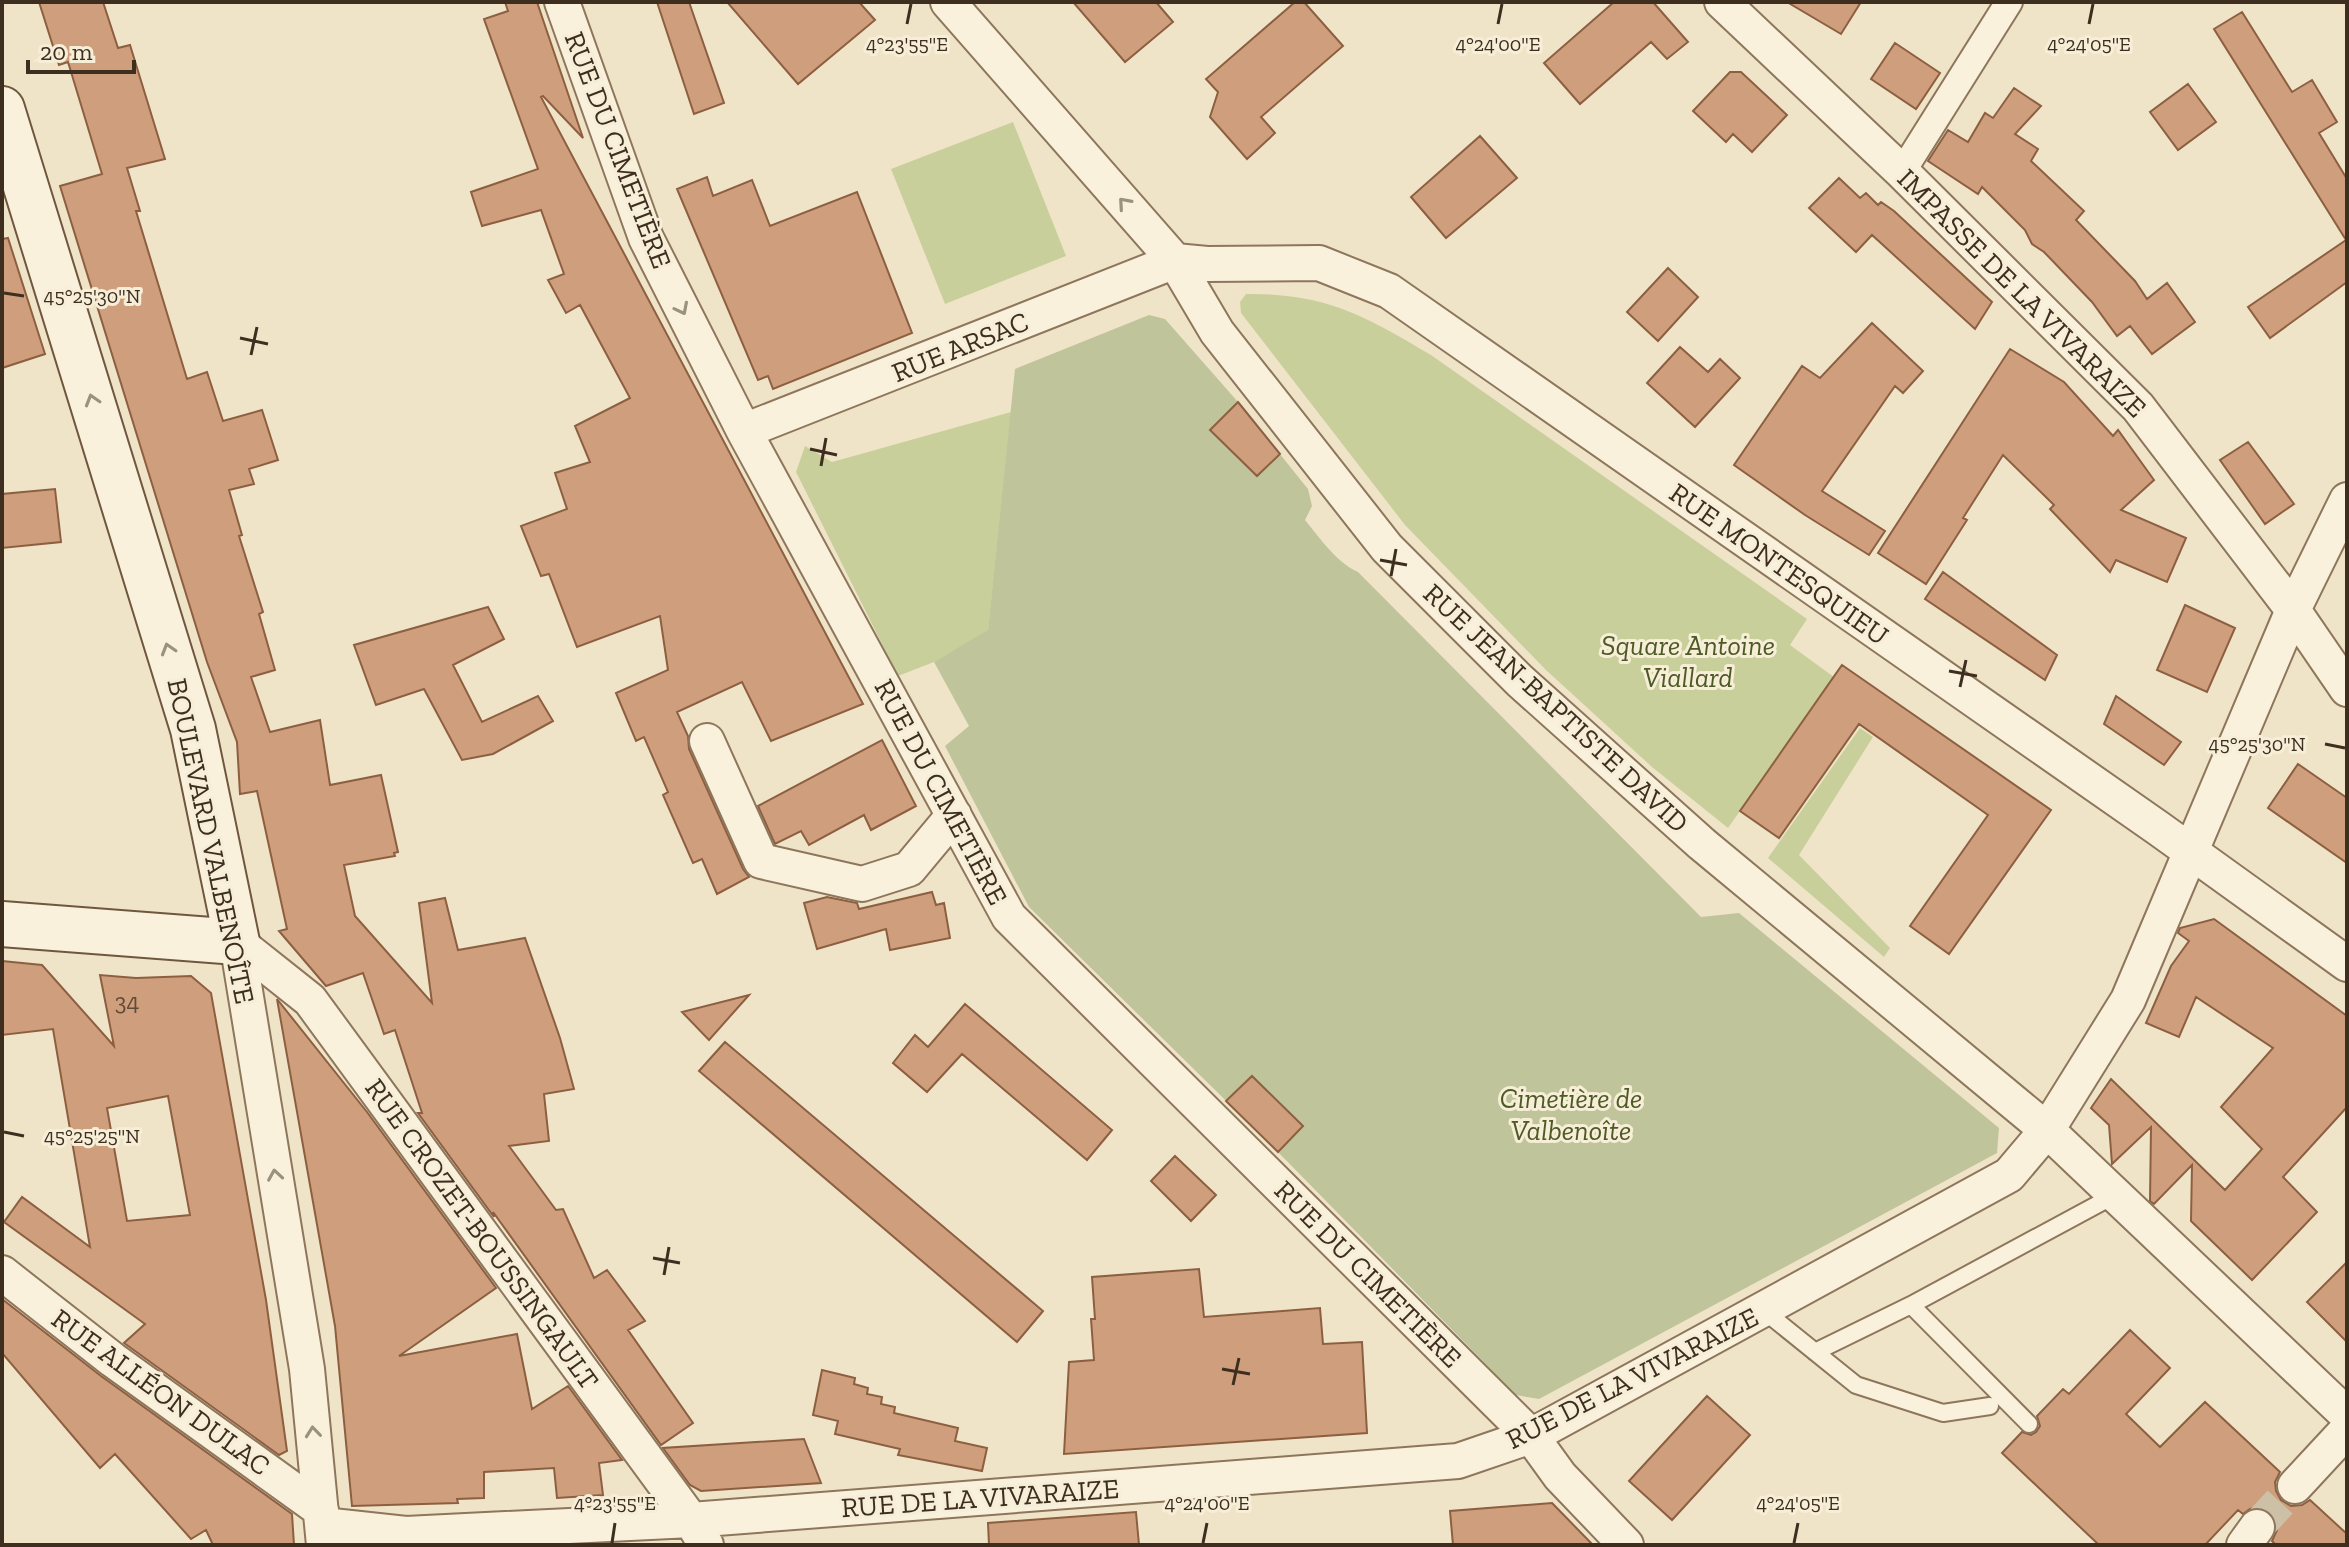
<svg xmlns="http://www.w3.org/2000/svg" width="2349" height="1547" font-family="'Zilla Slab',serif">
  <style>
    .green { fill: #c9cf9b }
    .cemetery { fill: #bfc49a }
    .building { fill: #cf9f7d; stroke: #8d5f41; stroke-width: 2; fill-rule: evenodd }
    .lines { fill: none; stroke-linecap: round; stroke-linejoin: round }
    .minor-tunnel { stroke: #ccc0a6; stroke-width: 34; stroke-dasharray: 34 17; stroke-linecap: butt }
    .service-casing { stroke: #8d765c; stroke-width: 20 }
    .pedestrian-casing { stroke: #8d765c; stroke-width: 30 }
    .minor-casing { stroke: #8d765c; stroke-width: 38 }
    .secondary-casing { stroke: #6f573f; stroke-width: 48 }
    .service { stroke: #faf1dc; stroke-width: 16 }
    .pedestrian { stroke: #faf1dc; stroke-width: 26 }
    .minor { stroke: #faf1dc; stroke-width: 34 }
    .secondary { stroke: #faf1dc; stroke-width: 44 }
    .oneway { stroke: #9c907e }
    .ticks { fill: none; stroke: #3d2e20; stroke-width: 3 }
    .labels { text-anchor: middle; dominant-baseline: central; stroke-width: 6; stroke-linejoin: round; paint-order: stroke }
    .number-label { font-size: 24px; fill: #624a37 }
    .street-label { font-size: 28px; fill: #3d2e20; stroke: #f7eed8 }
    .park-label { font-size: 28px; font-style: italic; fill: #4d5a26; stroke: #f7eed8 }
    .ticks-label { font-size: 20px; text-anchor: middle; fill: #3d2e20; stroke: #f7eed8; stroke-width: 6; stroke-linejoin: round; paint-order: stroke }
  </style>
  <rect width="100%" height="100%" fill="#f0e4c8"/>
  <!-- green -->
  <path class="green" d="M1013,122L1066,256L945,304L891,169Z
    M1246,294C1326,293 1365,316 1431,355L1807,619L1790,645L1834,677L1728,828L1652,767L1546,670L1405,525L1241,313L1240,302Z
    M1011,412L988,631L934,662L898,676L796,472L805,446L832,462Z
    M1860,728L1873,737L1799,855L1890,948L1884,957L1768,858Z"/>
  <!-- cemetery -->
  <path class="cemetery" d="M1149,315L1165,319L1238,402L1308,489L1312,506L1305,520C1320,538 1336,562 1358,572L1701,917L1739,913L1999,1128L1997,1153L1539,1399L1516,1395L1278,1152L1029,907L945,746L969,726L934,662L988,630L1015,369Z"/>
  <!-- building -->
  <path class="building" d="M39,2H103L118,48L130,45L165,159L127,168L140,211H136L187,379L207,372L223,421L262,410L278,460L249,469L254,484L229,490L242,535L239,536L263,612L259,614L275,670L251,677L270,732L320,720L330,785L381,775L398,852L394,853L395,856L344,865L355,916L432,1003L419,903L445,898L458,950L525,938L560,1038L574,1089L544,1094L549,1141L509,1146L556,1210L563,1209L594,1278L607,1270L645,1321L628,1330L693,1423L661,1445L493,1212L494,1217L418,1113H422L395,1030L384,1034L363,973L326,986L279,931L287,929L257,791L240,794L237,742L207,662L60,186L102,174L68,62L59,65Z
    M505,2H537L583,138L543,96L541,97L863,704L771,741L742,682L677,712L688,736L689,749L743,869L749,877L717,894L702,859L693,863L663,795L668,792L644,737L636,741L616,693L668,670L660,616L577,647L549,574L541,576L521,526L567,509L555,473L590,462L575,426L630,398L580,305L566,313L548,280L564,274L541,210L482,226L471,192L538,169L484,19L508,11Z
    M657,2H689L724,103L694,114Z
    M727,2H859L875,20L798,84Z
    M1073,2H1156L1173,22L1125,62Z
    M1295,2H1304L1343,46L1261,117L1275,133L1247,159L1210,117L1218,92L1206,79Z
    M1614,2H1653L1688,42L1667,59L1651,42L1580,104L1544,63Z
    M1787,2H1861L1841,34Z
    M2242,12L2292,92L2312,80L2337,122L2319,133L2347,179V282L2270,338L2248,307L2346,240L2214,29Z
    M1895,43L1940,73L1916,109L1871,79Z
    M1730,72H1741L1787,115L1752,152L1733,134L1726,142L1693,111Z
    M2188,84L2216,122L2178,150L2150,112Z
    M2014,88L2041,106L2015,134L2038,149L2031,161L2084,211L2076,220L2135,281L2147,299L2167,283L2195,322L2152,354L2130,326L2117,336L2092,302L2044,252L2032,244L2025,230L1982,187L1978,194L1928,161L1948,130L1968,142L1985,113L1993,118Z
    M1480,136L1517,178L1446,238L1411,197Z
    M707,177L713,196L752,180L770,226L857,192L912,333L773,389L768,376L758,380L677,189Z
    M1839,178L1860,198L1866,193L1878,205L1881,202L1894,211L1992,302L1975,329L1872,235L1856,252L1809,208Z
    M8,238L45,354L2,368V239Z
    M1668,268L1698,297L1658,341L1627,312Z
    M1872,323L1923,371L1903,393L1895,386L1822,491L1885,531L1869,555L1805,515L1734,465L1802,366L1820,378Z
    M1680,347L1708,372L1720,359L1740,378L1695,427L1647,383Z
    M2010,349L2064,382L2113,436L2118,430L2154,480L2121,510L2186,538L2167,582L2116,560L2110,572L2050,509L2054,505L2003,455L1963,518L1967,520L1926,584L1878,553Z
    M1238,402L1280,454L1257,476L1210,430Z
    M2248,442L2294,504L2265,524L2220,460Z
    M55,489L61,542L2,548V494Z
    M1943,572L2057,655L2045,680L1925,599Z
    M2185,605L2235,628L2207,692L2157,670Z
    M488,607L504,639L453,665L482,722L538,696L553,721L493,754L462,760L424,689L376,705L354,645Z
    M1842,665L2051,810L1949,954L1910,926L1988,815L1859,724L1779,838L1740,811Z
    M2116,696L2181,742L2164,765L2104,724Z
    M882,740L916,806L871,830L864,815L809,845L801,831L775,844L758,806Z
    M2298,764L2347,798V863L2268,808Z
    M932,892L936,905L944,903L950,938L890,950L886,929L817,949L804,903L827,897L857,903L859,909Z
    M2214,919L2347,1016V1107L2283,1177L2317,1212L2252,1280L2191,1221L2192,1165L2154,1204L2150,1201L2151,1127L2112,1164L2109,1125L2091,1108L2111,1079L2225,1190L2262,1149L2221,1107L2273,1048L2196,997L2179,1037L2146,1023L2171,966L2189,941L2178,933L2180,928Z
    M2,961L42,965L114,1046L100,975L136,978L191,976L211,993L266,1300L287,1451L279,1455L124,1343L145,1324L4,1222L22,1197L90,1247L53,1029L2,1035ZM168,1096L190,1215L127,1221L107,1108Z
    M749,995L709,1040L682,1012Z
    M277,999L367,1112L496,1288L399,1356L517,1334L532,1409L568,1386L622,1460L599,1463L603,1495L557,1498L554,1468L484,1472V1498L457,1499L458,1503L352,1506L335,1326Z
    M965,1004L1112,1130L1087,1160L962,1054L927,1092L893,1063L915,1035L928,1047Z
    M725,1042L1043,1311L1017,1342L699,1071Z
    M1252,1076L1303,1126L1278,1152L1226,1101Z
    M1175,1156L1216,1195L1191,1221L1151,1181Z
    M2347,1262V1342L2307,1302Z
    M1199,1269L1204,1317L1320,1308L1323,1344L1362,1342L1367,1433L1064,1454L1069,1362L1094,1360L1091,1319H1095L1092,1277Z
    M2,1299L101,1376L292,1514L294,1545H213L206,1530L191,1539L115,1454L100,1468L2,1353Z
    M2130,1330L2170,1368L2126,1414L2160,1447L2205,1402L2280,1472L2275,1482L2276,1491L2281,1500L2291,1506L2302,1505L2310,1500L2347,1534V1545H2276L2272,1541L2277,1530L2275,1518L2268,1510L2258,1507L2250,1509L2243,1514L2238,1510L2205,1545H2099L2002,1453L2022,1432L2031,1435L2036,1432L2040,1426L2037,1416L2063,1389L2069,1394Z
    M822,1370L855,1378L854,1384L868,1388L867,1394L882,1397L881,1404L895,1407L894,1413L958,1428L955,1441L987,1448L982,1471L898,1455L900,1449L835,1434L838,1421L813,1415Z
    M1707,1396L1750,1435L1672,1520L1629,1481Z
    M804,1439L821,1483L701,1491L690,1485L663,1448Z
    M1552,1503L1593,1545H1453L1450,1511Z
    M1136,1512L1139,1545H989L988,1523Z"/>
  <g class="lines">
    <!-- minor-tunnel -->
    <path class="minor-tunnel" d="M2257,1527L2295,1486"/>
    <defs>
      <path id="service" d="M1763,1310L1856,1385L1943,1413L1990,1406
        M1815,1352L1911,1305
        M2029,1424L1911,1305L2115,1195"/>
      <path id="pedestrian" d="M1902,172L2009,2"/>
      <path id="minor" d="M562,2L646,238L744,431L1009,917L1531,1436L1560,1476L1626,1545
        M948,2L1175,261L1217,332L1387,548L1520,681L1702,844L2047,1130L2347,1415
        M1722,2L1902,172L2138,407L2293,610L2347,689
        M744,431L1175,261L1207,264L1319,263L1389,291L2158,828L2347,964
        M707,741L761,861L862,884L909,869L954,815
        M237,942L310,1000L691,1520L706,1545
        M237,942L307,1369L324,1545
        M2,1273L113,1360L321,1510
        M2295,1486L2347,1430
        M323,1525L406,1534L691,1520L1458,1461L1531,1436L2009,1175L2047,1130L2128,1000L2293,610L2347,500
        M2244,1545L2257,1527"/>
      <path id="secondary" d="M2,109L193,729L237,942L2,924"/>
    </defs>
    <!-- service casing -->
    <use href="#service" class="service-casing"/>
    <!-- pedestrian casing -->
    <use href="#pedestrian" class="pedestrian-casing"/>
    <!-- minor casing -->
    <use href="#minor" class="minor-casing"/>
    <!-- secondary casing -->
    <use href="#secondary" class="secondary-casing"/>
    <!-- service -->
    <use href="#service" class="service"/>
    <!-- pedestrian -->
    <use href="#pedestrian" class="pedestrian"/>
    <!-- minor -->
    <use href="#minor" class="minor"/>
    <!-- secondary -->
    <use href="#secondary" class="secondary"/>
  </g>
  <!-- one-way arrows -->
  <defs><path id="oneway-chevron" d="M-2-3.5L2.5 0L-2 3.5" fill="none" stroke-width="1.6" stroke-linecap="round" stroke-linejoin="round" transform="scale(2)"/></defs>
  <g class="oneway">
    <use href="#oneway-chevron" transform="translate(1124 203) rotate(-131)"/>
    <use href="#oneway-chevron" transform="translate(682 309) rotate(63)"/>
    <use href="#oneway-chevron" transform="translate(92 400) rotate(-107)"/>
    <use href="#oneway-chevron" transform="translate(168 649) rotate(-107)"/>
    <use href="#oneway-chevron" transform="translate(275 1175) rotate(-99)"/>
    <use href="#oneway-chevron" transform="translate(313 1432) rotate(-96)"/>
  </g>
  <!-- ticks -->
  <path class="ticks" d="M907,24L911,4M1498,24L1502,4M2089,24L2093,4M4,293L24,296M240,338L268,344M251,355L257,327M810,449L837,455M821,466L826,438M1380,560L1407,565M1391,576L1396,549M1949,671L1977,676M1960,687L1966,660M2325,744L2345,748M4,1132L24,1136M653,1258L680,1263M664,1275L669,1247M1222,1369L1250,1374M1233,1385L1239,1358M612,1543L615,1523M1203,1543L1207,1523M1794,1543L1798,1523"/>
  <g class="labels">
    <!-- number labels -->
    <g class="number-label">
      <text x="127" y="1001">34</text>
    </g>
    <!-- street labels -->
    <g class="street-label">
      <text transform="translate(618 150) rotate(69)">RUE DU CIMETIÈRE</text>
      <text transform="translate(2022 293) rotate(45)">IMPASSE DE LA VIVARAIZE</text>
      <text transform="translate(960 347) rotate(-22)">RUE ARSAC</text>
      <text transform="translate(1779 564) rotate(35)">RUE MONTESQUIEU</text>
      <text transform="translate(1556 708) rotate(43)">RUE JEAN-BAPTISTE DAVID</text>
      <text transform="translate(941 792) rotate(62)">RUE DU CIMETIÈRE</text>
      <text transform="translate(211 841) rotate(78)">BOULEVARD VALBENOÎTE</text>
      <text transform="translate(482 1234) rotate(54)">RUE CROZET-BOUSSINGAULT</text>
      <text transform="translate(1368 1274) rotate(45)">RUE DU CIMETIÈRE</text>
      <text transform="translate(1632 1378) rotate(-27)">RUE DE LA VIVARAIZE</text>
      <text transform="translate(161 1392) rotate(36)">RUE ALLÉON DULAC</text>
      <text transform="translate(980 1498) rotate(-4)">RUE DE LA VIVARAIZE</text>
    </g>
    <!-- park labels -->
    <g class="park-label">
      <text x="1688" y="645">Square Antoine<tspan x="1688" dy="32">Viallard</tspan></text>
      <text x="1571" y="1098">Cimetière de<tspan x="1571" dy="32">Valbenoîte</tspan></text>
    </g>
  </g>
  <g class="ticks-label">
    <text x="907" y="51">4°23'55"E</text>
    <text x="1498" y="51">4°24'00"E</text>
    <text x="2089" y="51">4°24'05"E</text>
    <text x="92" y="303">45°25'30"N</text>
    <text x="2257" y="751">45°25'30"N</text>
    <text x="92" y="1143">45°25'25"N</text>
    <text x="615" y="1510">4°23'55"E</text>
    <text x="1207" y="1510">4°24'00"E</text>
    <text x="1798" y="1510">4°24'05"E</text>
  </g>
  <!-- border -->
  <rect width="2349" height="1547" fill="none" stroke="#3d2e20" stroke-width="8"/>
  <!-- scale -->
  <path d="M28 60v12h106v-12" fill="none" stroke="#3d2e20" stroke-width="4"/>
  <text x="40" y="60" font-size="24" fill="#3d2e20" stroke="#f7eed8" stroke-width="6" paint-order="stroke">20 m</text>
</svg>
